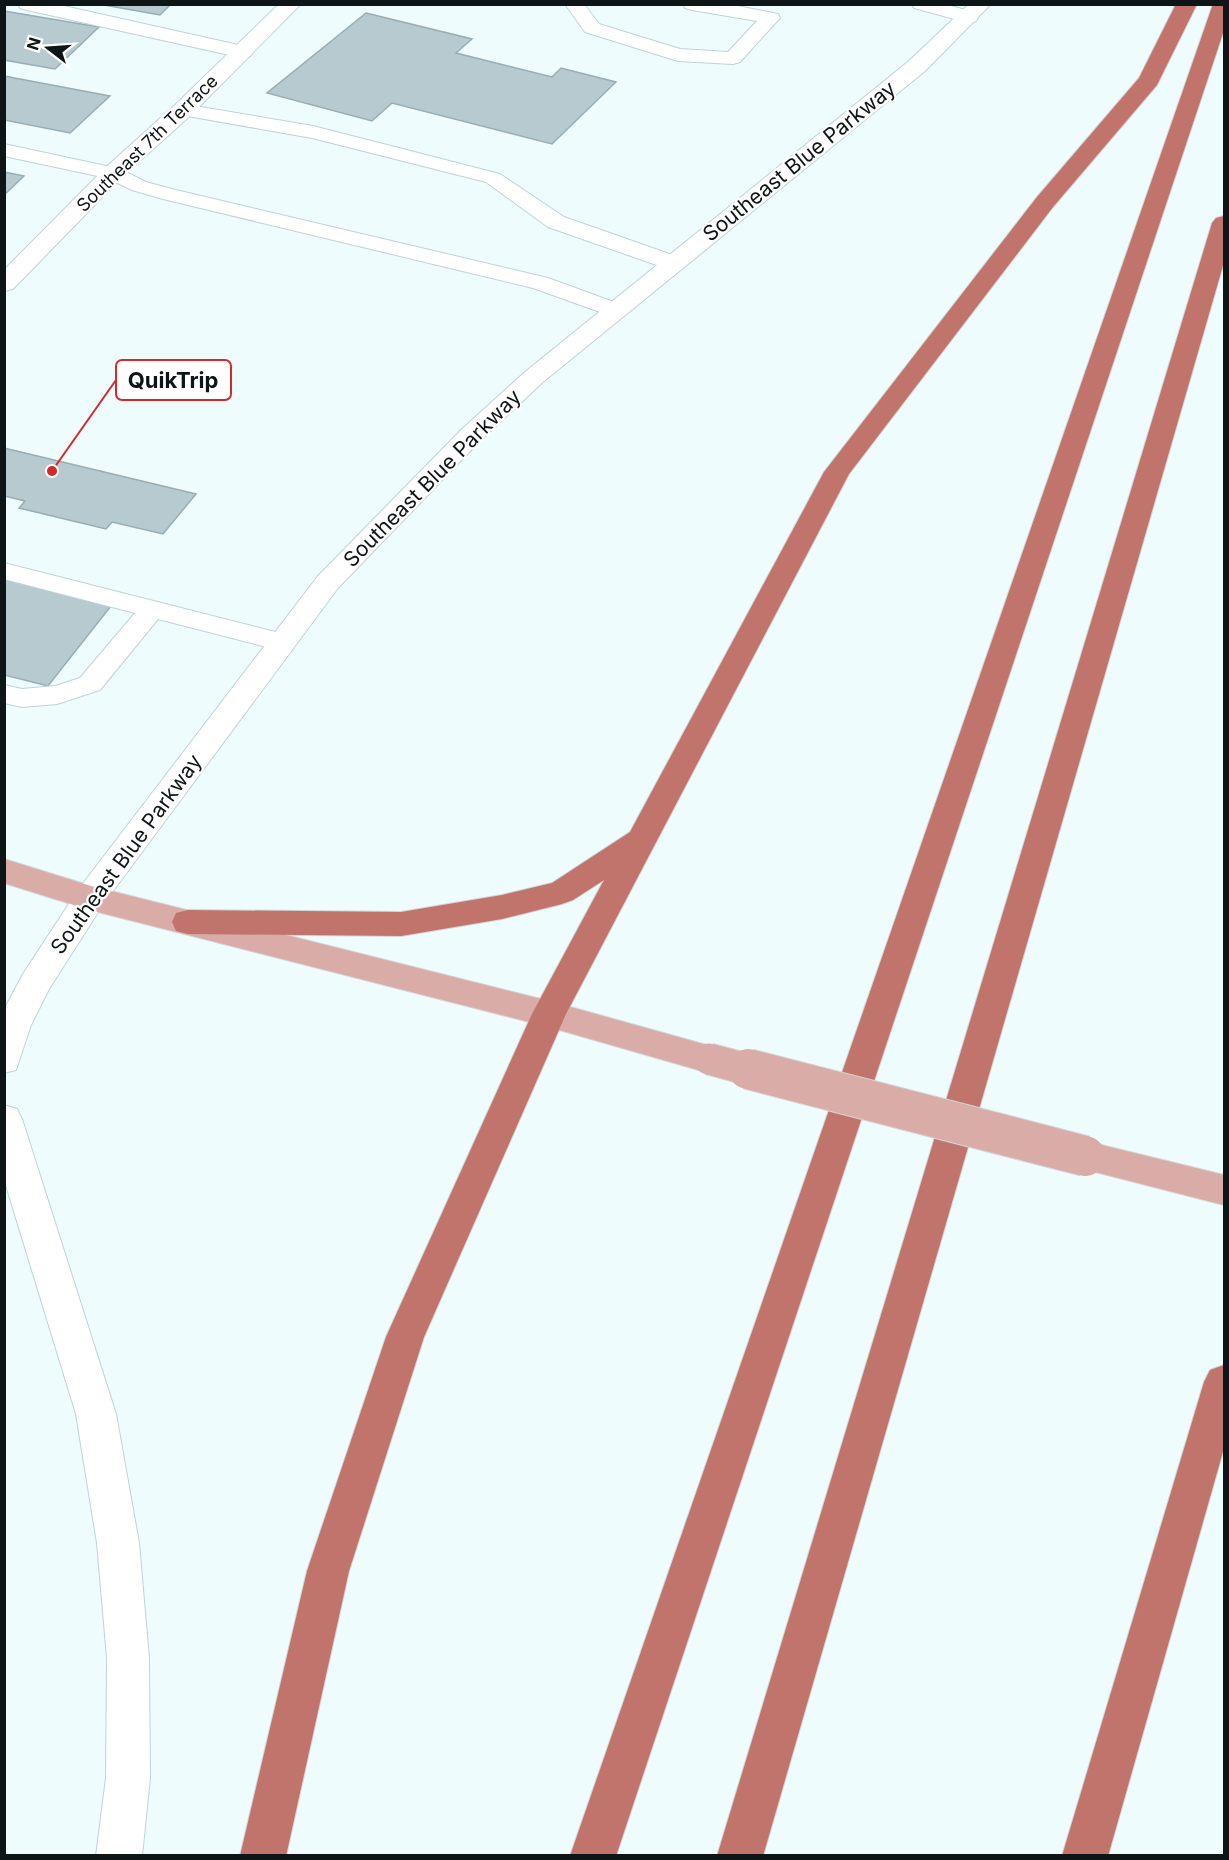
<svg xmlns="http://www.w3.org/2000/svg" width="1229" height="1860" font-family="Inter,sans-serif">
  <style>
    .building { fill: #b6cacf; stroke: #99adb2; stroke-width: 1.5 }
    .lines { fill: none; stroke-linecap: round; stroke-linejoin: round }
    .lane-casing { stroke: #bed3d8; stroke-width: 2 }
    .street-casing { stroke: #bed3d8; stroke-width: 2 }
    .secondary-casing { stroke: #bed3d8; stroke-width: 2 }
    .primary-casing { stroke: #d3d5d5; stroke-width: 2 }
    .highway-casing { stroke: #d3d5d5; stroke-width: 2 }
    .lane { fill: #fff; fill-rule: evenodd }
    .street { fill: #fff; fill-rule: evenodd }
    .secondary { fill: #fff; fill-rule: evenodd }
    .primary { fill: #d9aca7; fill-rule: evenodd }
    .highway { fill: #c0746c; fill-rule: evenodd }
    .primary-bridge-far1-casing { stroke: #d3d5d5; stroke-width: 33; stroke-linecap: butt }
    .primary-bridge-casing { stroke: #d3d5d5; stroke-width: 42; stroke-linecap: butt }
    .primary-bridge-far1 { stroke: #d9aca7; stroke-width: 31 }
    .primary-bridge { stroke: #d9aca7; stroke-width: 40 }
    .labels { text-anchor: middle; dominant-baseline: central; stroke-width: 4.5; stroke-linejoin: round; paint-order: stroke }
    .far-street-label { font-size: 18px; fill: #0d1516; stroke: #fff }
    .street-label { font-size: 21px; fill: #0d1516; stroke: #fff }
    .leader { fill: none; stroke: #d62828; stroke-width: 2 }
    .callout-dot { fill: #d62828; stroke: #fff; stroke-width: 2 }
    .callout { fill: #fff; stroke: #d62828; stroke-width: 2 }
    .callout-label { font-size: 22px; text-anchor: middle; font-weight: bold; fill: #0d1516 }
  </style>
  <rect width="100%" height="100%" fill="#effcfe"/>
  <!-- building -->
  <path class="building" d="M98,4H171L160,15Z
    M4,11L99,27L55,69L4,60Z
    M366,13L472,39L456,53L552,77L561,68L616,82L552,144L392,103L372,121L267,93Z
    M4,76L110,96L70,133L4,120Z
    M4,172L24,176L4,195Z
    M4,448L196,494L163,534L112,522L106,529L19,508L25,501L4,496Z
    M4,579L111,606L48,686L4,675Z"/>
  <g class="lines">
    <defs>
      <path id="lane" d="M18,4H55L243,46L250,48L253,52L250,56L243,58L27,10L20,8Z
        M565,4H584L599,24L680,49L728,52L757,21L692,10L685,8L683,4H727L778,14L780,18L740,62L733,64L678,61L585,32Z
        M912,4H944L976,13L978,17L976,21L969,23L914,8Z
        M183,104L313,126L500,174L564,217L681,258L684,263L681,268L673,270L665,268L548,227L486,182L312,138L176,114L173,110L176,106Z
        M4,144L120,169L146,182L176,190L548,278L622,305L625,310L622,315L614,317L533,288L163,199L132,190L107,178L4,156Z
        M4,563L291,636L295,642L291,648L282,651L158,619L100,690L57,704L22,707L4,703V685L22,689L55,686L80,678L135,613L4,579Z"/>
      <path id="street" d="M279,4H301L191,115L121,178L13,289L4,291V270L105,168L175,105Z"/>
      <path id="secondary" d="M969,4H991L925,71L543,382L479,442L338,588L102,906L49,989L31,1025L16,1070L4,1073V1010L23,974L78,890L318,576L461,430L525,372L909,61Z
        M4,1105L17,1109L22,1119L116,1414L139,1543L149,1658L150,1778L142,1856H96L106,1778L107,1658L97,1543L76,1414L4,1179Z"/>
      <path id="primary" d="M4,859L91,886L549,1001L721,1049L726,1059L721,1069L709,1073L549,1027L90,910L4,883Z
        M1085,1141L1224,1175V1205L1072,1166L1067,1156L1072,1146Z"/>
      <path id="highway" d="M1176,4H1197L1157,85L1053,207L849,474L566,1014L424,1337L349,1571L286,1856H240L307,1571L386,1337L532,1014L604,880L573,900L562,904L502,919L401,936L188,934L176,931L172,922L176,913L188,910L401,912L502,895L552,883L630,832L824,472L1037,197L1139,78Z
        M1213,4H1224V30L616,1856H570Z
        M1224,216V262L763,1856H717L1212,223L1216,218Z
        M1224,1365V1448L1108,1856H1062L1204,1382L1210,1370Z"/>
    </defs>
    <!-- lane casing -->
    <use href="#lane" class="lane-casing"/>
    <!-- street casing -->
    <use href="#street" class="street-casing"/>
    <!-- secondary casing -->
    <use href="#secondary" class="secondary-casing"/>
    <!-- primary casing -->
    <use href="#primary" class="primary-casing"/>
    <!-- highway casing -->
    <use href="#highway" class="highway-casing"/>
    <!-- lane -->
    <use href="#lane" class="lane"/>
    <!-- street -->
    <use href="#street" class="street"/>
    <!-- secondary -->
    <use href="#secondary" class="secondary"/>
    <!-- primary -->
    <use href="#primary" class="primary"/>
    <!-- highway -->
    <use href="#highway" class="highway"/>
    <defs>
      <path id="primary-bridge-far1" d="M709,1059L754,1071"/>
      <path id="primary-bridge" d="M748,1069L1085,1156"/>
    </defs>
    <!-- primary-bridge-far1 casing -->
    <use href="#primary-bridge-far1" class="primary-bridge-far1-casing"/>
    <!-- primary-bridge casing -->
    <use href="#primary-bridge" class="primary-bridge-casing"/>
    <!-- primary-bridge-far1 -->
    <use href="#primary-bridge-far1" class="primary-bridge-far1"/>
    <!-- primary-bridge -->
    <use href="#primary-bridge" class="primary-bridge"/>
  </g>
  <g class="labels">
    <!-- far-street labels -->
    <g class="far-street-label">
      <text transform="translate(147 143) rotate(-44)">Southeast 7th Terrace</text>
    </g>
    <!-- street labels -->
    <g class="street-label">
      <text transform="translate(799 161) rotate(-39)">Southeast Blue Parkway</text>
      <text transform="translate(432 478) rotate(-45)">Southeast Blue Parkway</text>
      <text transform="translate(126 854) rotate(-54)">Southeast Blue Parkway</text>
    </g>
  </g>
  <!-- callouts -->
  <path class="leader" d="M52 471L116 380"/>
  <circle class="callout-dot" cx="52" cy="471" r="6"/>
  <rect class="callout" x="116" y="360" width="115" height="40" rx="6"/>
  <g class="callout-label">
    <text x="173" y="388">QuikTrip</text>
  </g>
  <!-- border -->
  <rect width="1229" height="1860" fill="none" stroke="#0d1516" stroke-width="12"/>
  <!-- north arrow -->
  <g transform="translate(48 48) rotate(287)" stroke="#ffffff" stroke-width="4.5" paint-order="stroke">
  <path d="M0-4.5L10 22L0 15L-10 22Z" fill="#0d1516"/>
  <text y="-9" font-size="16" font-weight="bold" text-anchor="middle" fill="#0d1516">N</text>
  </g>
</svg>
